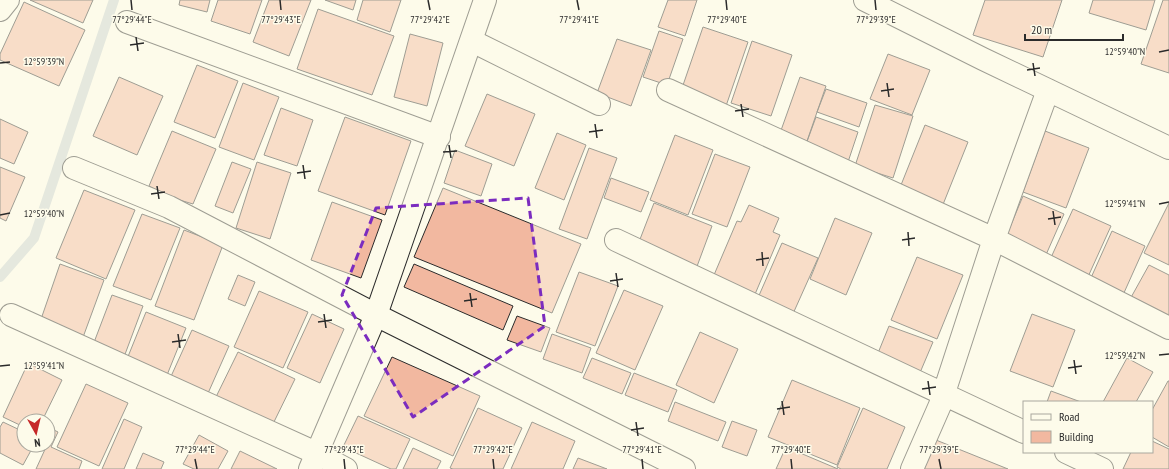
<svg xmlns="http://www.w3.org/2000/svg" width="1169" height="469" font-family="'PT Sans Narrow',sans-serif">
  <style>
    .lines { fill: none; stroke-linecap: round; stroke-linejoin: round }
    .stream { stroke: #c7d0d0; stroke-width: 10 }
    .building { fill: #f2b8a0; stroke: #2b2b2b }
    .street-casing { stroke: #2b2b2b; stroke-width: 24 }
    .secondary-casing { stroke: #2b2b2b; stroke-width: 24 }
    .street { stroke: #fdfbea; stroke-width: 22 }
    .secondary { stroke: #fdfbea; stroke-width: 22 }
    .marked { fill: none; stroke: #7b2cbf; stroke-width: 3; stroke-dasharray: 8 5; stroke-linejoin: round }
    .ticks { fill: none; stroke: #2b2b2b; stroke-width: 1.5 }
    .ticks-label { font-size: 10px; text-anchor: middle; fill: #2b2b2b; stroke: #fdfbea; stroke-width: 3; stroke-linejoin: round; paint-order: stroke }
  </style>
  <rect width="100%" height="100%" fill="#fdfbea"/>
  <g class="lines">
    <!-- stream -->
    <path class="stream" d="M0,277L34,238L114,0"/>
  </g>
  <!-- building -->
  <path class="building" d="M30,0H93L83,23Z
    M180,0H210L207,12L179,5Z
    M218,0H262L250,34L211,21Z
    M269,0H311L289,56L253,42Z
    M325,0H356L353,10Z
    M363,0H401L390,32L357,20Z
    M668,0H697L685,36L658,27Z
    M985,0H1062L1043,57L973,35Z
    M1093,0H1155L1146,30L1089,13Z
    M1163,0H1169V73L1141,64Z
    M24,2L85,30L59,86L0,60V54Z
    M318,9L394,36L372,95L297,69Z
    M703,27L748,42L726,106L681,91Z
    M659,31L683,39L667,85L643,77Z
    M410,34L443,43L427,106L394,97Z
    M617,39L651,50L631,106L597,93Z
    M752,41L792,55L771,116L731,103Z
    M888,54L930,70L912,115L870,99Z
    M197,65L238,81L215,138L174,122Z
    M119,77L163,96L137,155L93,136Z
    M800,77L826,86L806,144L779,136Z
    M243,83L279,97L254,160L219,147Z
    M826,89L867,103L859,127L817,112Z
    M487,94L535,114L514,166L465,146Z
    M875,105L913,116L893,178L855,166Z
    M281,108L313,120L297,166L264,155Z
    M345,117L411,141L385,215L318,191Z
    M816,117L858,132L848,162L805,147Z
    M0,119L28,132L14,164L0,158Z
    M925,125L968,142L942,207L899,190Z
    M172,131L216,149L193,204L173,198L149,186Z
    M1045,131L1089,148L1066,208L1023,192Z
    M557,133L586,145L564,200L535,188Z
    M675,135L713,150L688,215L650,200Z
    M589,148L617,158L587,239L559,229Z
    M455,150L492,164L481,196L444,183Z
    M715,154L750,167L727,227L692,214Z
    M232,162L251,169L233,213L215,206Z
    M257,162L291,173L270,239L236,228Z
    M0,167L25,177L6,221L0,218Z
    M611,178L649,192L641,212L604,198Z
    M443,188L581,244L552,313L414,257Z
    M84,190L135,210L106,279L56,258Z
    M1023,196L1064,214L1045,257L1005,239Z
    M332,202L382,220L361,278L311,260Z
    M654,203L712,226L696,269L637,247Z
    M1169,203V265L1144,253Z
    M749,205L779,218L773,232L780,235L753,299L711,282L737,221L741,222Z
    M1073,209L1111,226L1087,279L1049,262Z
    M142,214L180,228L151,300L113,286Z
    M835,218L872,233L846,295L810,279Z
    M184,230L223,245L194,320L155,306Z
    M1112,231L1145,246L1123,295L1090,280Z
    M782,243L818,258L792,316L757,300Z
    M917,257L963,275L937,339L891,320Z
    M60,264L104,280L82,340L39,325Z
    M414,264L513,306L503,330L404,287Z
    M1149,265L1169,275V322L1129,301Z
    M579,272L618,286L595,346L556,332Z
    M238,275L255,282L245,306L228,299Z
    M624,290L663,306L635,370L596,353Z
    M259,291L308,312L283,368L234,347Z
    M112,295L143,306L124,357L93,345Z
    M146,312L186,328L165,380L125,364Z
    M312,314L344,329L320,383L287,368Z
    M1032,314L1075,330L1053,387L1010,371Z
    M517,316L550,328L541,352L507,340Z
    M889,326L933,342L919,375L876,358Z
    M192,330L229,346L205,400L168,383Z
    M700,332L738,349L714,403L676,385Z
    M552,334L591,348L582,373L543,359Z
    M238,352L295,379L271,428L214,401Z
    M392,357L480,396L453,456L364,416Z
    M592,358L631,373L622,394L583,378Z
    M1127,358L1153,372L1136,402H1103Z
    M28,363L62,380L42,421H24V427L3,417Z
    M634,373L677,390L668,412L625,395Z
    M792,380L860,408L837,465L768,437Z
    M1168,381H1169V447L1152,437V410Z
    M86,384L128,403L99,466L57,447Z
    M1051,391L1081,402H1047Z
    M675,402L726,422L718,441L668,421Z
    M478,408L522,428L503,469H453L450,468Z
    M863,408L905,427L887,469H841L837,467Z
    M358,416L410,439L396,469H391L343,447Z
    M124,419L142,427L124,469H102Z
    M732,421L757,430L747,456L722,447Z
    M3,422L24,432V445H34L23,465L0,453V427Z
    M532,422L575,441L563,469H511Z
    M54,430L58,432L51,447L82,461L79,469H36L47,445H48V443Z
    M199,435L228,451L218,469H194L183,464Z
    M931,438L1008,469H918Z
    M1152,441L1169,449V469H1123L1131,452H1152Z
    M786,447L838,469H776Z
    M413,448L441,461L437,469H403Z
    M240,451L277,469H231Z
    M143,453L164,462L161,469H136Z
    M578,458L607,469H573Z"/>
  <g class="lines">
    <defs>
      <path id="street" d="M865,0L983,59L1169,148
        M0,10L8,0
        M127,22L439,137
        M472,41L599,104
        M668,90L994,239L1169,328
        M74,168L169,207L376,315L684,469
        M616,240L1024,432
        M11,315L316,453L346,469
        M1066,452L1102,469
        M912,469L940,405L994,239L1048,90"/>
      <path id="secondary" d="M310,469L376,315L485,0"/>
    </defs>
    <!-- street casing -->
    <use href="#street" class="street-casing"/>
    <!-- secondary casing -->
    <use href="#secondary" class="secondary-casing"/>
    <!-- street -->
    <use href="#street" class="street"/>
    <!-- secondary -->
    <use href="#secondary" class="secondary"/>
  </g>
  <!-- marked area -->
  <path d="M0 0H1169V469H0ZM528,198L545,326L413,417L342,295L376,208Z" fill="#fdfbea" fill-opacity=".55" fill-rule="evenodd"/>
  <path class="marked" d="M528,198L545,326L413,417L342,295L376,208Z"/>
  <!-- ticks -->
  <path class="ticks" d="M131,0L132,10M280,0L281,10M428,0L430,10M577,0L579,10M726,0L727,10M875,0L876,10M136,37L138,51M130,45L144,43M1159,52L1169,50M0,63L10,62M1033,63L1035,76M1027,70L1040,68M887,83L889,97M881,91L894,89M741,104L743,117M735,111L749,109M595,124L597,138M589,132L603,130M449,145L451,158M443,152L457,151M303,165L305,179M297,173L311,171M157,186L159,199M151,194L165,192M1159,204L1169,202M1053,211L1055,225M0,215L10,213M1048,219L1061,217M908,232L909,246M902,240L915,238M762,252L763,266M756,260L769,258M616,273L618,287M610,281L623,279M470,293L472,307M464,301L477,299M324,314L326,328M318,322L332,320M178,334L180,348M172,342L186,340M1159,355L1169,354M1074,360L1076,374M0,366L10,365M1068,368L1082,366M928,381L930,395M922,389L936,387M782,401L784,415M777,409L790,407M636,422L638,436M631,430L644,428M195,459L197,469M344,459L345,469M493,459L494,469M642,459L643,469M791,459L792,469M939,459L941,469"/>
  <g class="ticks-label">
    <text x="132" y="23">77°29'44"E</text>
    <text x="281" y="23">77°29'43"E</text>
    <text x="430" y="23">77°29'42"E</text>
    <text x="579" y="23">77°29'41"E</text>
    <text x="727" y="23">77°29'40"E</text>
    <text x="876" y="23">77°29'39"E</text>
    <text x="1125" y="55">12°59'40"N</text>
    <text x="44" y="65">12°59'39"N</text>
    <text x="1125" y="207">12°59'41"N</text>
    <text x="44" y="217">12°59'40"N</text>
    <text x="1125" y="359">12°59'42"N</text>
    <text x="44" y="369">12°59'41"N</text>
    <text x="195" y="453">77°29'44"E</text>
    <text x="344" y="453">77°29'43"E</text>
    <text x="493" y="453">77°29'42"E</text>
    <text x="642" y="453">77°29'41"E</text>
    <text x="791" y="453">77°29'40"E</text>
    <text x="939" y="453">77°29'39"E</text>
  </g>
  <!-- legend -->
  <rect x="1023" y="401" width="130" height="52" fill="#fdfbea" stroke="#a9a89e"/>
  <rect x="1031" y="414" width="20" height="6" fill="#fdfbea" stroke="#a9a89e"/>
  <text x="1059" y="421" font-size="12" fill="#2b2b2b">Road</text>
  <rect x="1031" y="431" width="20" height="12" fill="#f2b8a0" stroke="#a9a89e"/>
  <text x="1059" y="441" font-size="12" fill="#2b2b2b">Building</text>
  <!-- north arrow -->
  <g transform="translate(36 433) rotate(172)"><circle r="19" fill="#fdfbea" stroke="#a9a89e"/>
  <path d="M0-3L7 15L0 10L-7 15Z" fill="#c62828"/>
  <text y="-6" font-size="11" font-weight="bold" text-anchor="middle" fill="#2b2b2b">N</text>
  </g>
  <!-- scale -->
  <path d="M1025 34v6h98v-6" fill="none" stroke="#2b2b2b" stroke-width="2"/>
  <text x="1031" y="34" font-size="12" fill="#2b2b2b" stroke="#fdfbea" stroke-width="3" paint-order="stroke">20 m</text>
</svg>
